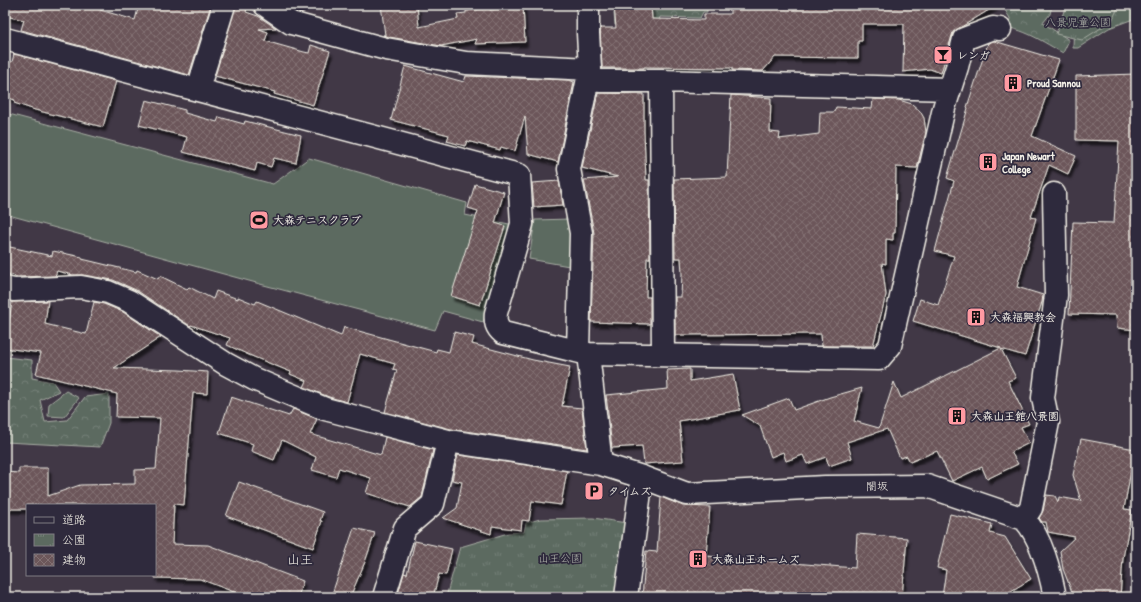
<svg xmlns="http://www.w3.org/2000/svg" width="1141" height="602" font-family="'Patrick Hand','Klee One',sans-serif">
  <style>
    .grass { fill: #5c6a60; stroke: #a8aea4 }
    .forest { fill: url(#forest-crowns); stroke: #a8aea4 }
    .park { fill: url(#park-tufts); stroke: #a8aea4 }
    .building { fill: url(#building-cross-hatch); stroke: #f4f1e8; filter: url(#shadow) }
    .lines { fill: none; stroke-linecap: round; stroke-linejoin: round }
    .street-casing { stroke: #f4f1e8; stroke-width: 25 }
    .street { stroke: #2f2a3d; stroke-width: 22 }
    .labels { text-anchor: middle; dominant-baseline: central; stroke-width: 3.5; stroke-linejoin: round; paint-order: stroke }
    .park-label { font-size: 11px; fill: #b0b4ab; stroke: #2f2a3d }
    .poi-label { font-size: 11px; font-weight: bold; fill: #f4f1e8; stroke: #2f2a3d; text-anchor: start }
    .street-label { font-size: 11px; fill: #f4f1e8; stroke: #2f2a3d }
    .quarter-label { font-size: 13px; fill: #f4f1e8; stroke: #2f2a3d }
  </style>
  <defs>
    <pattern id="forest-crowns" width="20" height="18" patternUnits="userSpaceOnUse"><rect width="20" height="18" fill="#5c6a60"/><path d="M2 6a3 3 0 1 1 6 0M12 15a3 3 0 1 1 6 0" fill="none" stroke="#748077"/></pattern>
    <pattern id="park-tufts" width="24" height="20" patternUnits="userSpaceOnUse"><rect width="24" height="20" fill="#5c6a60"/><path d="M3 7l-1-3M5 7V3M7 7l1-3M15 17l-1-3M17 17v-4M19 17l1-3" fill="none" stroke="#748077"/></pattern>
    <pattern id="building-cross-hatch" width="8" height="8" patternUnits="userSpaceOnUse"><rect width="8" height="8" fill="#6c575a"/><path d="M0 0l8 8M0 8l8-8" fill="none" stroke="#827072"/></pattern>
    <filter id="shadow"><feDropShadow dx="2.5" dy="4.5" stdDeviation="1" flood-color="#0009"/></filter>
  </defs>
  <rect width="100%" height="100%" fill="#413846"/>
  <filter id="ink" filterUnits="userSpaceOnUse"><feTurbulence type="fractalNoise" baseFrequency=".025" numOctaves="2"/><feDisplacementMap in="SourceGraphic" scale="8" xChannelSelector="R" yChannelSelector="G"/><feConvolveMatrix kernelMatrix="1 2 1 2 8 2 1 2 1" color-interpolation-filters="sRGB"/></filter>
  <g filter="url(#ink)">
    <!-- grass -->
    <path class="grass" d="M5,113L273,184L309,158L467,203L465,215L514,225L483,322L443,311L435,330L260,284L5,214Z
      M570,219L575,267L529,259L535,220Z
      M66,391L79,398L64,417L48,416L49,404Z"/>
    <!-- forest -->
    <path class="forest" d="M654,5H661L663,7L670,5H707V12H703L700,18L660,17L659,21L615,25L614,13L652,10Z
      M1002,5H1052L1050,14L1043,23L1069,40L1063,53C1045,43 1022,27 1000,27L1011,20Z
      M1071,5H1136V18L1109,28L1078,48H1073L1074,17Z
      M5,357L32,360V378L53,382L59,391L40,400L45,422L67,420L85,397L109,394V423L100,447L5,442Z"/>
    <!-- park -->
    <path class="park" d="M1066,5H1119L1112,21L1082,40L1056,34Z
      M593,518L627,523L618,597H446L460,547L508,533L524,532L526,523L540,519Z"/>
    <!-- building -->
    <path class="building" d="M5,5H88L100,8V10L135,20L139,5H211L189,75L21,30L24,20L5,16Z
      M236,5H248L246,12L258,16L276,28L259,29L268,32L265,41L304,52L309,53L311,45L330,51L313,105L274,94L275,92L215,76Z
      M381,5H417L419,27L458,19L457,14L466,13V11L490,8V10L523,5L525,42L475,44L477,39L441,46L389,37L383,35H385Z
      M614,5H651L652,19L704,20V14H730V5H997L953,32L941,73L930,69L903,72L904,24H862V41H858V58L775,57L763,71L732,70V68L644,67V68H602L600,28H616Z
      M994,41L1059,60L1032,136L1076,156L1068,174L1049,165L1031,217L1036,218L1017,287L1043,295L1042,302L1025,356L1001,349L1016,378L1008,381L1029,424L1021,427L1029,443L1011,452L1018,464L987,479L982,467L952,481L937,451L910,462L907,456L900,458L887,429L847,442L852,458L829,466L826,457L807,464L803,455L786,461L783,452L771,457L760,426L742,415L789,398L794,410L830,397L862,388L854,421L879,428L894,382L901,398L1001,348L913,321L920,299L938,305L954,256L935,251L954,181L947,178L968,108L967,107L988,43Z
      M14,54L116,81L103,127L35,110L14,103L15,100L5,97V60L12,62Z
      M405,66L464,82L466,76L569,80L574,82L558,162L528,154L525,116L515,151L501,147L500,150L467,141L465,146L447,141L449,135L391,120Z
      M1136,74V330L1117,328L1116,315L1069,314L1073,222L1114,223L1119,141L1076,140V76Z
      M598,93L644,94V131L646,180H649L650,258H647L646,294V297H650V324L591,322L594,233L584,180L618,177L582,168Z
      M731,95L771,98L770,132L780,133L779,139L819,134L820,112H834L836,107L872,109L873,99L899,100L912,104L920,111L924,118L926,132L917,168L896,167L895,233H893V240L886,239V264L882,263L886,295L873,346H822L821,334L675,335V297H681L682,274L681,258H675L674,179L727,177Z
      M146,100L185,110V113L217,122L219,117L244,124L245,121L301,135L296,163L274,158L271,167L257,163L255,171L183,152L187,137L139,125Z
      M559,181L563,205L534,207L532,183Z
      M475,184L504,192L495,223L505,226L480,305L451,296L478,211L468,208Z
      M5,246L52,256L53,251L82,257V259L136,272L137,270L158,279L160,276L187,289L189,287L213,299L216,291L238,299V297L255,304L257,301L341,336L344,327L436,352L437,349L449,352L454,332L474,337L472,344L533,360L570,367L562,406L582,408L587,449L451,429L385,412L397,370L393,369L395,364L360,354L347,402L329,397L304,387L307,381L290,374L291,372L249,355L227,345L230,338L191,325L190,326L136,290L113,280L83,275H73L57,271L55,276L15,277V276L5,273Z
      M48,301L45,324L86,334L94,302L104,304L123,312L161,337L114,368L179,370L208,372L207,394L193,393L184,505L174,504L172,544L208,545L303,581L298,597H247L200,579L155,578V505H27V509H5V472L19,473V468H48V496L80,485L135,484V470L156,469L160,418L116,417L117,394L36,374L41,353L5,348L12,302Z
      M690,369V381L733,374L740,410L679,421L683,461L644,464L642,446L612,448L606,395L668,389L667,370Z
      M231,397L289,416L293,409L317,419L310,434L381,455L385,437L433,450L422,497L410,507L366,493L371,478L339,468L336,477L312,470L316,457L282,440L274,460L251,451L253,444L219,433Z
      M1081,439L1135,449L1124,509L1132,510L1123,558L1120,597H1074L1063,569L1060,551L1075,537L1048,532L1046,522H1042L1039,518L1043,511L1046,495L1055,496L1058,502L1059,497L1081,501L1073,475Z
      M458,455L567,471L561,505L532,501L529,521L522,520L521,530L492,526L491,534L443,518L457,508L462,482L452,480Z
      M239,482L323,512L320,521H322L313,548L226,516Z
      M661,497L683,506L710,507L706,556L855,568L857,534L907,538L902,597H642L646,551L657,552Z
      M950,514L992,524L990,533L1005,537L1031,579L1001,597H942L946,570L937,568Z
      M354,528L375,533L365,562L350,597H331Z
      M415,541L452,549L446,575L439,574L433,597H409L398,594L404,573L407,574Z"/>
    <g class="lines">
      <defs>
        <path id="street" d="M265,5L291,23L386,49L466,63L590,69
          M5,39L519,175L522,224L496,313C495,322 496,327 503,333L588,354L879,359L890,346L944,108L957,67L964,39L993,28L1000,29
          M588,80L601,81H661L950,89
          M661,81L663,355
          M198,89L224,5
          M5,288L14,290L81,287L108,292L129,301L226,364L254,379L325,409L448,441L601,464L642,477L687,494L825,487L927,486L1024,519C1042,538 1050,572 1055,597
          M578,351L581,233L569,169L590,69L588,33V5
          M588,354L601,464
          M1024,519L1031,508L1048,422L1043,398L1056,295L1054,194
          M384,597L405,528L433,504L448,441
          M626,597L642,477"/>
      </defs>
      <!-- street casing -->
      <use href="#street" class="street-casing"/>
      <!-- street -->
      <use href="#street" class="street"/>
    </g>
  </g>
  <!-- icons -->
  <defs>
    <symbol id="bar-square" viewBox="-11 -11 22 22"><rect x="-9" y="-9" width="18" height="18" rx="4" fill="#ff9aa2" stroke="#2f2a3d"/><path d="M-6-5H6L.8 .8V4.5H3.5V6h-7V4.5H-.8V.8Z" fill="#111"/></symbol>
    <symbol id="building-square" viewBox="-11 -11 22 22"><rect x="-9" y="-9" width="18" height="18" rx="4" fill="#ff9aa2" stroke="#2f2a3d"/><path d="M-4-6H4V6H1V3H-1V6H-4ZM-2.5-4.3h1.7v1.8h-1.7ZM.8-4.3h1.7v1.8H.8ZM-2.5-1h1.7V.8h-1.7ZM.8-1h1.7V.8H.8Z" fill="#111"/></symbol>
    <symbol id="stadium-square" viewBox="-11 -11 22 22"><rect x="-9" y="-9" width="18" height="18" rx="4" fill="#ff9aa2" stroke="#2f2a3d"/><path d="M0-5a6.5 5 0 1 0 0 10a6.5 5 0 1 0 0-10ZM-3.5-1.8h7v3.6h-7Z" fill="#111"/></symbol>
    <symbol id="parking-square" viewBox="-11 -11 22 22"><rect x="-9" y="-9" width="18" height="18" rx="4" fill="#ff9aa2" stroke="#2f2a3d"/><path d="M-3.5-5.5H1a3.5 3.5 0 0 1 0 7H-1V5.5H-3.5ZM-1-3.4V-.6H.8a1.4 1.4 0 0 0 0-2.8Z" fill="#111"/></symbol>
  </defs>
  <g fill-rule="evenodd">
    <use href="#bar-square" x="932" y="44" width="22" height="22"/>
    <use href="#building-square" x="1002" y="72" width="22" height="22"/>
    <use href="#building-square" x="977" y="151" width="22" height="22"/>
    <use href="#stadium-square" x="248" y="209" width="22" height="22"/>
    <use href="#building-square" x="965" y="306" width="22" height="22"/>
    <use href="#building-square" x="946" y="405" width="22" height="22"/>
    <use href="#parking-square" x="583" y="480" width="22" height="22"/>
    <use href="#building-square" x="687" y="548" width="22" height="22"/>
  </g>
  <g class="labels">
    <!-- park labels -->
    <g class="park-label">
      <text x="1078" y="22">八景児童公園</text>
      <text x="560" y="558">山王公園</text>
    </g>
    <!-- poi labels -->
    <g class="poi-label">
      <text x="957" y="55">レンガ</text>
      <text x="1027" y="83">Proud Sannou</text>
      <text x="1002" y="156">Japan Newart<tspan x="1002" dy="13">College</tspan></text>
      <text x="273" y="220">大森テニスクラブ</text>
      <text x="990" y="317">大森福興教会</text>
      <text x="971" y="416">大森山王館八景園</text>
      <text x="608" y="491">タイムズ</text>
      <text x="712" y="559">大森山王ホームズ</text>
    </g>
    <!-- street labels -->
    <g class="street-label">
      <text transform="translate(877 486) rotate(-1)">闇坂</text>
    </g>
    <!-- quarter labels -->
    <g class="quarter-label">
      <text x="300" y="559">山王</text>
    </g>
  </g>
  <!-- margin -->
  <rect width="1141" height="602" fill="none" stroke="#2f2a3d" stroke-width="20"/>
  <rect x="10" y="10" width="1121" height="582" fill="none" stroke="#f4f1e8" stroke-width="1.5" filter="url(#ink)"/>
  <!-- legend -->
  <rect x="26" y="504" width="130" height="72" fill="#2f2a3d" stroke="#7e7a81"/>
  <rect x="34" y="517" width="20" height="6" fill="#2f2a3d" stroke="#7e7a81"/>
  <text x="62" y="524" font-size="12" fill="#f4f1e8">道路</text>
  <rect x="34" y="534" width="20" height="12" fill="url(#park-tufts)" stroke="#7e7a81"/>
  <text x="62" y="544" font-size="12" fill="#f4f1e8">公園</text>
  <rect x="34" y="554" width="20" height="12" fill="url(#building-cross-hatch)" stroke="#7e7a81"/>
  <text x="62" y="564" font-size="12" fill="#f4f1e8">建物</text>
</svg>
